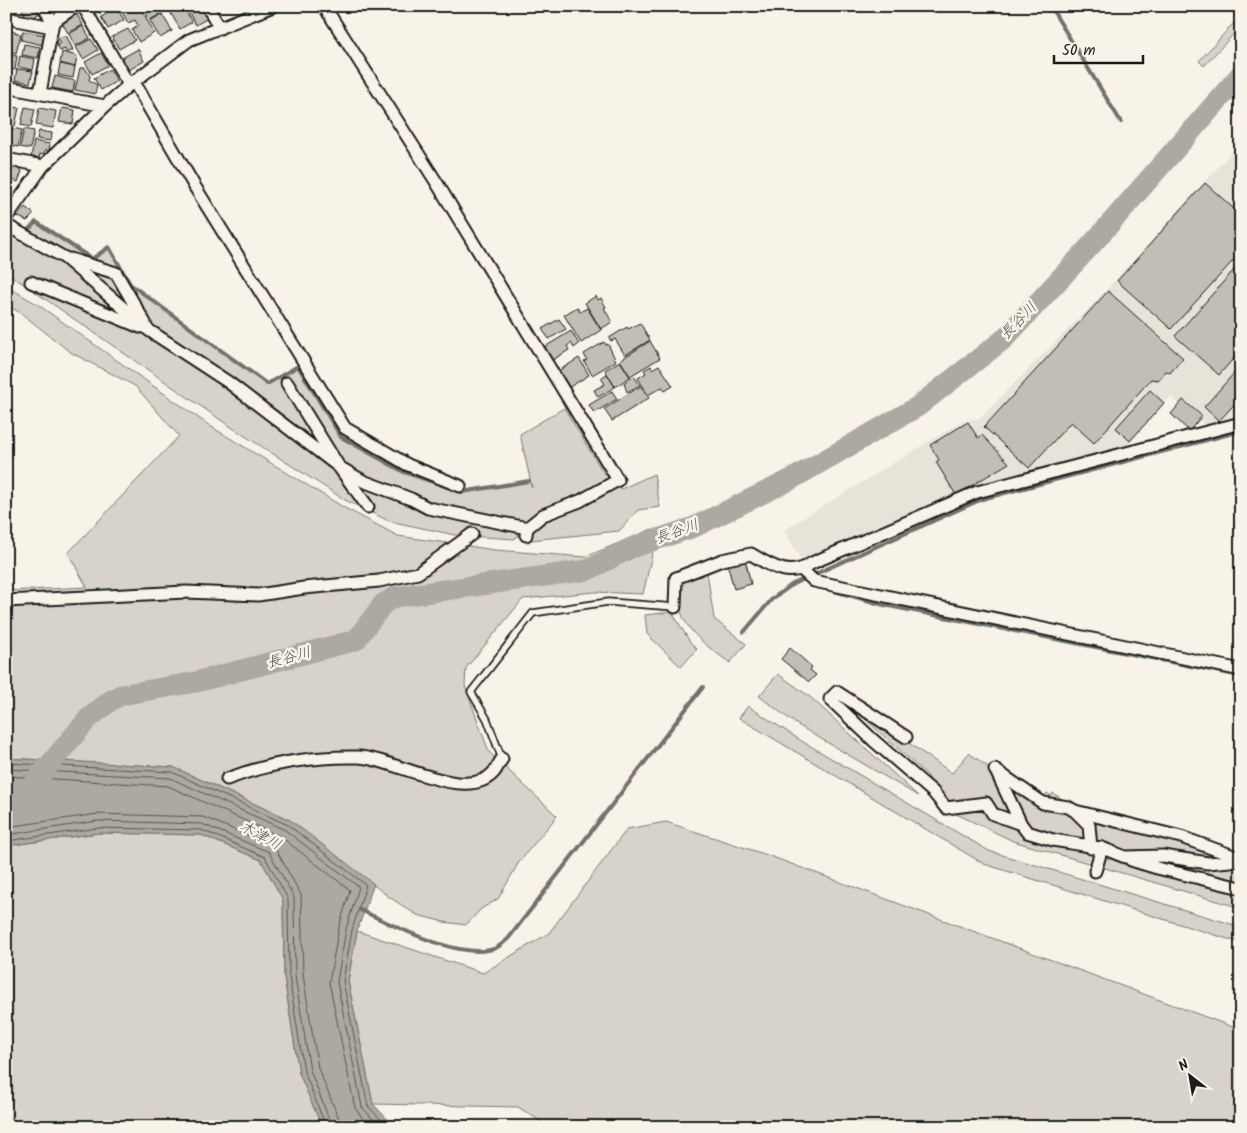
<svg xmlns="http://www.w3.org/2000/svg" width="1247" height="1133" font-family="Kalam,'Klee One',sans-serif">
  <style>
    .built { fill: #e6e3d9 }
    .green { fill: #d7d3cb; stroke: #7a7874 }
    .water { fill: #aca9a2; stroke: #72716c }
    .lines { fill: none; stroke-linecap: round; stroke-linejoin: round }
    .shore { stroke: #565452; stroke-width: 1 }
    .stream { stroke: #72716c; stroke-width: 4 }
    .river { stroke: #aca9a2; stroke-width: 21 }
    .building { fill: #c0beb5; stroke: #1c1c1c }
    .lane-casing { stroke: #1c1c1c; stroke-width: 9 }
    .street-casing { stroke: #1c1c1c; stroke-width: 15 }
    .lane { stroke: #f7f3e8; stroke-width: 5.5 }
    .street { stroke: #f7f3e8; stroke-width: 11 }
    .labels { text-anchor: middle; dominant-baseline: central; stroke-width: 5; stroke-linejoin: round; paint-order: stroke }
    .water-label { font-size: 15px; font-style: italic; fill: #565452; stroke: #f7f3e8 }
  </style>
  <rect width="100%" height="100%" fill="#f7f3e8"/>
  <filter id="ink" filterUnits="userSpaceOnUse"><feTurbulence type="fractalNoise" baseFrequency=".02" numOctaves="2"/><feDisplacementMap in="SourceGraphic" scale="10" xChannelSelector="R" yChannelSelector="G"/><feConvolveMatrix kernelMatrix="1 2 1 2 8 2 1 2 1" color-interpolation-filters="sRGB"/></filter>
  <g filter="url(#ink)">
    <!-- built -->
    <path class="built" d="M1241,142V419L1208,428L1171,396L1124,450L974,491L802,561L784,530L961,422L980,418L1096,301Z"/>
    <!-- green -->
    <path class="green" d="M1241,15V26L1204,66L1199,61Z
      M36,222L92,259L109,247L130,284L267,384L298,366L341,437L404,472L462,492L529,481L532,488L520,434L564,408L603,472L621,489L654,474L660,507L638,510L619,531L531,540L533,526L514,539L455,535L389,521L345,500L228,425L6,272V233L26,232Z
      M6,286L37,304L210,426L343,507L398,536L495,550L585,557L652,529L656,537L643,594L594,592L523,599L466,668L465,686L489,752L557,816L519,862L498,899L481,909L466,925L444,922L417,915L389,897L290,820L173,767L6,758V591L87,587L68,553L179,436L135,386L70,352L21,313L6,305Z
      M707,572L714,619L746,644L730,663C710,648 682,631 679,602C679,595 682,586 683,579Z
      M672,612L690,642L697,649L681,667L647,634L645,615Z
      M778,674L809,696L918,796L796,724L759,696Z
      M834,691L952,773L969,753L1038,803L1047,793L1051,796L1053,793L1071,805L1180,840L1241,862V908L1013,841L948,810L927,775Z
      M748,706L800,740L989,851L1241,927V943L984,864L739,718Z
      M666,822L767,855L1241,1030V1127H550L518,1107L373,1104L348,981L357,931L483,973L549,933L627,829Z
      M98,833L201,835L261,860L283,900L284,977L299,1073L322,1127H27L6,1117V846Z"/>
    <!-- water -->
    <path class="water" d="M6,758L173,767L290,820L374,884L357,931L348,981L373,1104L395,1127H322L299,1073L284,977L283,900L261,860L201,835L98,833L6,846Z"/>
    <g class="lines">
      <!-- shore -->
      <path class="shore" d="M6,763L172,772L288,825L366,885L352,930L343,981L368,1106L388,1127
        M6,769L170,778L285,830L359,887L346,929L337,982L362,1107L380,1127
        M6,776L168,786L281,837L350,890L339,927L329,982L355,1108L369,1127
        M6,827L98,814L203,817L274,846L301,895L303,975L318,1068L339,1119L340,1127
        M6,835L98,821L202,824L269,852L294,897L295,976L310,1070L332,1127
        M6,841L98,828L202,830L265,857L288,899L289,976L304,1071L326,1127"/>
      <!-- stream -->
      <path class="stream" d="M1050,6L1121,122
        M26,232L36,222L92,259L109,247L130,284L267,384L298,366L341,437L404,472L451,488
        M457,490L462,492L529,481
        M834,591L884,605L1241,676
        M744,632L772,599L793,584L982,499L1241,431
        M360,910C392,924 461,962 496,948C500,946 504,942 508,939L703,687"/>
      <!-- river -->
      <path class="river" d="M34,783L88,719L110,701L121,695L196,682L356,640L383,604L395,597L588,570L631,548L694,527L790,480L917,407L1004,339L1094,242L1241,74"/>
    </g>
    <!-- building -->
    <path class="building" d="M23,6H40L43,11L32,18L30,15L26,17L21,7Z
      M96,6H113L100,14Z
      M119,6H140L154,33L139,42L132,30L138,26L135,20L128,23Z
      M142,6H158L162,13L150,20Z
      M180,6H183L192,22L180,29L170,12Z
      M185,6H200L208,18L196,25Z
      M117,8L124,20L108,29L101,17Z
      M76,13L83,25L68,33L61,21Z
      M162,14L172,31L160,38L150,21Z
      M83,26L90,38L75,46L69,34Z
      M128,29L135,40L119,49L112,37Z
      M11,31L21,34L16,53L6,51Z
      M23,31L45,35L43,45L21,40Z
      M66,35L73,50L67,53L65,49L60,51L57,45L61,43L58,38Z
      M91,39L98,50L83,59L76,47Z
      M24,44L40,47L38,58L22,55Z
      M138,49L144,61L129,70L122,58Z
      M62,52L77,56L75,67L60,63Z
      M101,53L108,65L92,74L85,62Z
      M6,54L17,56L15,70L6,68Z
      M20,56L35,59L33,70L18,67Z
      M60,64L75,67L73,78L58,75Z
      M80,68H85L90,76L89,80L97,85L95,94L75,90Z
      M17,69L33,71L30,83L15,80Z
      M110,69L117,81L101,90L94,78Z
      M55,76L75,81L73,92L52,88Z
      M8,106L19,108L15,126L6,124Z
      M25,107L35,109L31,127L21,125Z
      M39,108L56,111L53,128L36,125Z
      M62,108L75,110L73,124L59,122Z
      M12,128L22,130L18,147L8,145Z
      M24,129L34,131L30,149L20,147Z
      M39,131L52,133L51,141L37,139Z
      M34,141L50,144L49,151L45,150L44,155L40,154L39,158L31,157Z
      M14,167L22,171L18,182L6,177L7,168L13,171Z
      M1205,183L1241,215V252L1171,329L1117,281Z
      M25,207L34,214L27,221L17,216Z
      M1241,262V350L1219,375L1175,336Z
      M1108,291L1183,358L1170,373L1166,371L1158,380L1151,379L1094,443L1071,422L1029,468L984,427Z
      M596,296L598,300L601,298L606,307L604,308L612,322L601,329L585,303Z
      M577,307L580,312L587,308L601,330L581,343L564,315Z
      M559,319L566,329L549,339L542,329Z
      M640,323L650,340L625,355L615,339L611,341L609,338L627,327L628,329Z
      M571,331L579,344L574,348L571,343L567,346L569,350L551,361L543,348Z
      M650,341L660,358L630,376L620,360Z
      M604,342L606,345L608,344L616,361L592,375L584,361L587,360L584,354Z
      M579,358L589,375L568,388L558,371Z
      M620,361L630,377L615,387L605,370Z
      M659,365L673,386L665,391L662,387L648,395L638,378L646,373L644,370L651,366L652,369Z
      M1236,371L1241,375V397L1219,421L1204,407Z
      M607,374L615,387L598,397L594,390L605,384L601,378Z
      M634,376L640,385L627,392L624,383Z
      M641,386L649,398L612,421L604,409Z
      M1150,390L1164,403L1130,441L1116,428Z
      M612,391L617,399L594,413L589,405Z
      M1183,400L1202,416L1189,431L1171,414Z
      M968,422L978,438L982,435L1009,463L956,495L936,462L939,460L930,445Z
      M745,559L751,584L734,589L727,563Z
      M790,648L812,667L810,670L816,675L809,682L781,659Z"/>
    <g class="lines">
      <defs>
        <path id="lane" d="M502,759L487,719L471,692L533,613L608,602L675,607"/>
        <path id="street" d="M43,6L53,22
          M83,6L129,85
          M207,6L220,28
          M324,6L435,180L618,480L580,501L543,515L527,528L526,535
          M6,18L52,27
          M134,82L195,187L345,428L408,465L460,486
          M6,87L105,106L129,85L189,40L273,6
          M40,93L53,22L76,6
          M6,159L43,166
          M6,218L43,166L105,106
          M6,225L65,258L150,331L228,382L339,467L363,481L411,499L428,508L527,528
          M70,259L116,273L145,323
          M31,282L140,327
          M287,383L339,467L368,507
          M802,570L814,581L1241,670
          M6,601L186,592L258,595L304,588L379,581L418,573L472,534
          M675,607L676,578L722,560L751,554C771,566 790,579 812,563L977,492L1241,423
          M906,737L837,692L830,699L873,740L933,792L946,808L986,803L993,814L1021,824L1027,832L1053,840L1102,848L1125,857L1163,856L1208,863L1241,860
          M995,770L1043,803L1068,807L1075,811L1089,825L1091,848
          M996,771L1021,824
          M227,779C269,763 313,756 358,757C393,758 467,804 494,772C497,768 499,763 502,759
          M1075,811L1181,837L1239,858
          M1131,860L1157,868L1241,888
          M1095,871L1102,848"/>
      </defs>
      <!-- lane casing -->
      <use href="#lane" class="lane-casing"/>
      <!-- street casing -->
      <use href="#street" class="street-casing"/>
      <!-- lane -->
      <use href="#lane" class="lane"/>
      <!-- street -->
      <use href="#street" class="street"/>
    </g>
  </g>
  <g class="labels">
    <!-- water labels -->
    <g class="water-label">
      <text transform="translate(1019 321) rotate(-46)">長谷川</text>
      <text transform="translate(677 532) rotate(-20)">長谷川</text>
      <text transform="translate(289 658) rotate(-15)">長谷川</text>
      <text transform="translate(260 836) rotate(28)">木津川</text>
    </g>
  </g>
  <!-- margin -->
  <rect width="1247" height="1133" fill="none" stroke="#f7f3e8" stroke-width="25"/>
  <rect x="12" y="12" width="1222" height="1108" fill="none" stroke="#1c1c1c" stroke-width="2" filter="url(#ink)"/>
  <!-- north arrow -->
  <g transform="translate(1190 1076) rotate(329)" stroke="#f7f3e8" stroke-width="4" paint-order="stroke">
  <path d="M0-4L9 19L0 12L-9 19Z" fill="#1c1c1c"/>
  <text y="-8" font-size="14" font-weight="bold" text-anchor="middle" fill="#1c1c1c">N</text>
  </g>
  <!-- scale -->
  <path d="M1054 55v8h89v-8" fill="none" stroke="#1c1c1c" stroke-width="2.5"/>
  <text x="1062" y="55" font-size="15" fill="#1c1c1c" stroke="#f7f3e8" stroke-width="4" paint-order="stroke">50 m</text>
</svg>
